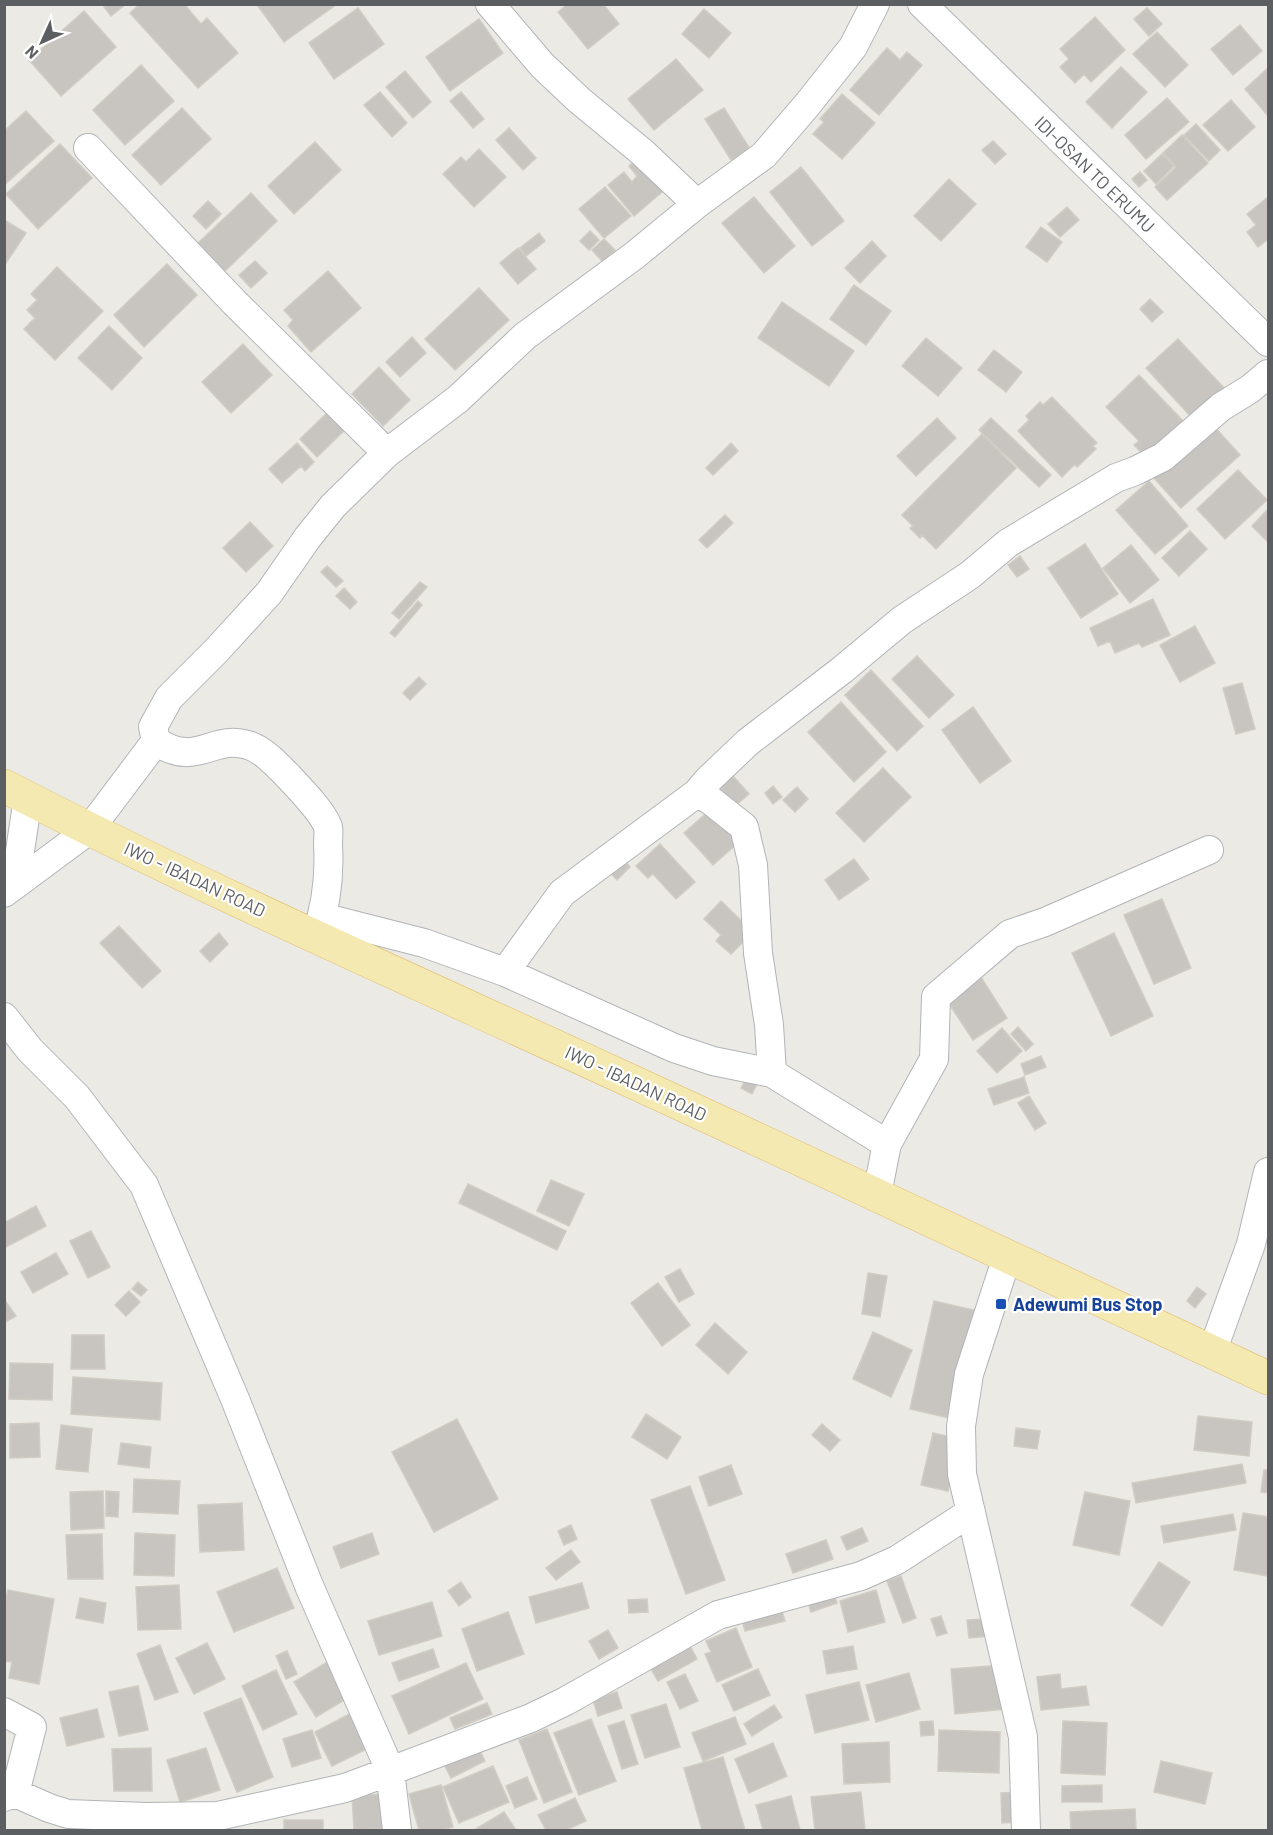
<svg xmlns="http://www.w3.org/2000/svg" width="1273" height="1835" font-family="Barlow,sans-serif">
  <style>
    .building { fill: #c8c5c0; stroke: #d0ccc3; stroke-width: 1.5 }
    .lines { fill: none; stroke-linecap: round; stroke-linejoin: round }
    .street-casing { stroke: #b1b4b7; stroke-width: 30 }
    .primary-casing { stroke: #dfbd6b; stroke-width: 34 }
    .street { stroke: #fff; stroke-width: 28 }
    .primary { stroke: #f4e9b1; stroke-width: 33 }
    .transit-dot { fill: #1a4fb4; stroke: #fff; stroke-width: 2 }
    .labels { text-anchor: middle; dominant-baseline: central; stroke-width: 4.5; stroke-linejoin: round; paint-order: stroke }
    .street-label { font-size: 18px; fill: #5c5f62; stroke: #fff }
    .transit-label { font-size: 18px; font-weight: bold; fill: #164399; stroke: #fff; text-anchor: start }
  </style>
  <rect width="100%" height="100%" fill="#eceae4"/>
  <!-- building -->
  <path class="building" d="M102,4H126L111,16Z
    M140,4H184L201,24L207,18L238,53L198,88L130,13Z
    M260,4H337L284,42L258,6Z
    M568,4H603L619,24L588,49L558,12Z
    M358,8L384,44L334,79L309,43Z
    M1147,8L1162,24L1149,36L1134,19Z
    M704,9L731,33L709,58L682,34Z
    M84,11L116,47L61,96L29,60Z
    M1095,17L1125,50L1091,82L1084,74L1075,83L1060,67L1069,59L1060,49Z
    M479,19L503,53L450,91L426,57Z
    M1240,25L1262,51L1233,75L1211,49Z
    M1157,32L1188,65L1165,87L1133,54Z
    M887,48L900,60L907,52L922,65L879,115L850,90Z
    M676,59L703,90L654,130L628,99Z
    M141,65L174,101L125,145L93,110Z
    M1121,67L1147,92L1112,128L1086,102Z
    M1268,68V116L1245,89Z
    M405,71L431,102L413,118L386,87Z
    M380,92L407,123L392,137L364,105Z
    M461,92L484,119L473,128L450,101Z
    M842,94L875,123L842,159L813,134L824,122L820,119Z
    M1167,98L1189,122L1146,159L1125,135Z
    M1231,100L1255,127L1228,151L1203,125Z
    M182,108L211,139L161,185L132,155Z
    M724,108L750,149L731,160L705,119Z
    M26,111L54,141L4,185V131Z
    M1196,124L1220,150L1209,161L1184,135Z
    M509,128L536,158L523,170L496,140Z
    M1182,135L1208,163L1167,200L1155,187L1176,167L1163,153Z
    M993,141L1006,154L995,164L982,150Z
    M315,142L341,170L294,214L268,186Z
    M60,144L92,178L38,229L6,194Z
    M479,149L506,177L474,207L443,174L461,157L466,162Z
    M1162,154L1174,166L1156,184L1144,171Z
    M641,155L668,187L634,216L608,185L624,172L632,182L637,176L629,166Z
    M801,167L844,221L812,246L770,192Z
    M1140,172L1147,180L1139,187L1132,179Z
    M949,179L976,204L941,241L914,216Z
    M605,187L631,216L604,238L579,209Z
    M251,193L277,221L225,271L198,243Z
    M754,197L795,246L764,273L722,223Z
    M1268,197V242L1267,240L1258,247L1247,232L1256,225L1247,214Z
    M208,201L221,214L206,229L193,216Z
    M1067,207L1079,220L1060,237L1048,224Z
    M4,220L26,233L4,266Z
    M1041,227L1062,242L1047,262L1026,247Z
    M590,231L599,240L589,250L580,241Z
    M539,233L545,241L526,256L520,248Z
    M604,239L615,250L603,262L592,250Z
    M872,241L886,256L860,283L845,268Z
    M518,248L536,269L518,284L500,263Z
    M255,261L267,273L251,288L239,275Z
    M167,264L197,295L144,347L114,315Z
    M57,267L103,311L55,360L24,329L35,318L27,310L37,300L31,294Z
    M328,271L361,308L311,352L288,326L293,320L284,310Z
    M854,285L891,311L866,345L830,319Z
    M479,288L509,320L455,370L425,339Z
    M1150,299L1163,312L1152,322L1140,309Z
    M782,302L854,351L829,386L758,338Z
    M109,326L142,358L112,390L78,358Z
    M412,337L426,353L400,377L386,362Z
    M926,338L962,368L938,396L902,366Z
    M1178,339L1225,389L1193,419L1146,368Z
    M243,344L272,375L231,413L202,382Z
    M994,350L1022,372L1006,392L978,370Z
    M379,367L410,400L383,426L352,394Z
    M1139,375L1185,423L1148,459L1134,445L1139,441L1106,407Z
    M1052,397L1097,443L1093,446L1096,449L1077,467L1075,464L1062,477L1018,431L1029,420L1026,416L1040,402L1043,405Z
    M331,409L348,427L317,457L300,439Z
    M937,418L956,438L916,476L897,456Z
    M991,418L1051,475L1039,487L979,430Z
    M1212,424L1240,455L1181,508L1153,477Z
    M982,434L1016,468L936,549L922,535L920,538L910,528L913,526L902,515Z
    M297,443L314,462L305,471L301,466L282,483L269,469Z
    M731,443L738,451L713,475L706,468Z
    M1238,470L1267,500L1225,539L1197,509Z
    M1149,481L1188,526L1155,554L1116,510Z
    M1268,509V542L1252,526Z
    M725,515L733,523L707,548L699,540Z
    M250,522L273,546L246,572L223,548Z
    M1190,531L1207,549L1179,576L1162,558Z
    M1085,544L1118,594L1081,618L1048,568Z
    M1131,545L1159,580L1130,603L1103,568Z
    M1020,556L1029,569L1017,577L1008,565Z
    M327,566L343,581L336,587L321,572Z
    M420,582L427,587L399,619L392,613Z
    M344,588L357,602L350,609L336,596Z
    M1153,599L1170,635L1142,647L1139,643L1115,653L1110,641L1098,646L1090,628Z
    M418,601L422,605L395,637L390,633Z
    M1195,626L1215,663L1180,682L1160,645Z
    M917,656L954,695L929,718L892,679Z
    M871,670L923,726L897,751L845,695Z
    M419,677L426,684L410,700L403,693Z
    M1242,683L1255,729L1236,734L1223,688Z
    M841,702L886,752L854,782L808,732Z
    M973,707L1011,761L980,783L942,730Z
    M883,768L911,797L864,842L836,813Z
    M733,776L749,794L736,805L720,788Z
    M773,786L782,797L773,804L765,793Z
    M797,787L808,799L795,812L783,800Z
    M711,809L740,841L713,865L684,833Z
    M660,844L695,882L676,899L653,874L648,878L636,866Z
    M621,856L630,867L617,880L607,869Z
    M854,859L869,879L839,900L825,880Z
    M1162,899L1191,968L1154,984L1124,915Z
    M721,901L753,932L731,954L716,941L721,935L704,919Z
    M119,926L161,971L142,988L100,943Z
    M219,933L228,944L210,962L200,951Z
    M1114,933L1153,1016L1111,1036L1072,953Z
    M979,974L1007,1018L973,1040L944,996Z
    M1018,1027L1033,1044L1026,1051L1011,1034Z
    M1002,1028L1022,1051L997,1073L977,1051Z
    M1041,1056L1046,1067L1025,1075L1021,1064Z
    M749,1074L759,1080L752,1094L741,1088Z
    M1024,1077L1029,1093L994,1105L988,1089Z
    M1029,1096L1046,1123L1035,1130L1018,1103Z
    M551,1180L584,1194L569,1226L537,1211Z
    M468,1184L566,1231L557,1250L459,1203Z
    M36,1206L46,1226L4,1248V1223Z
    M91,1231L110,1267L88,1278L70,1241Z
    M56,1253L68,1274L33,1293L21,1272Z
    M680,1269L694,1294L679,1302L665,1277Z
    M868,1273L887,1276L880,1317L862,1314Z
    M138,1282L147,1290L141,1296L132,1289Z
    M658,1283L690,1325L662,1346L631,1303Z
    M1197,1287L1206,1294L1195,1308L1187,1301Z
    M129,1291L140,1302L126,1316L115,1305Z
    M4,1299L16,1316L4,1323Z
    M934,1301L978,1311L954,1419L910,1409Z
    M715,1323L747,1352L728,1374L696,1345Z
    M873,1332L912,1350L891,1397L853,1379Z
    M72,1335H104L105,1369H71Z
    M10,1363L53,1364L52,1400L9,1399Z
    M73,1377L162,1383L160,1420L71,1414Z
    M646,1414L681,1437L667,1459L632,1437Z
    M1198,1416L1252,1422L1249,1456L1194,1450Z
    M457,1419L498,1499L434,1532L392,1452Z
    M39,1423L40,1457L10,1458V1424Z
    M822,1424L840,1440L830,1451L812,1435Z
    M61,1425L92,1429L88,1472L56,1469Z
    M1016,1428L1040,1431L1037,1449L1014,1446Z
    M933,1433L959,1439L948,1491L921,1485Z
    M121,1443L151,1447L149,1468L118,1464Z
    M1242,1464L1246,1483L1136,1503L1132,1483Z
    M731,1465L742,1494L709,1506L699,1477Z
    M1264,1470H1268V1493L1261,1492Z
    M134,1479L180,1481L178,1514L133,1512Z
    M690,1486L725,1580L686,1594L651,1500Z
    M103,1491L104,1528L71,1530L70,1492Z
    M106,1491L119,1492L118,1517L106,1516Z
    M1085,1492L1130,1501L1119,1555L1073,1545Z
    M242,1503L244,1550L200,1552L198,1505Z
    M1243,1513L1268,1517V1576L1234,1570Z
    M1233,1514L1236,1530L1164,1543L1161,1526Z
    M571,1525L577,1539L564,1545L558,1531Z
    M862,1528L868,1541L847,1550L841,1537Z
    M135,1533L175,1535L174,1576L134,1575Z
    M372,1533L379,1554L341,1568L333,1547Z
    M102,1534L103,1579H68L66,1535Z
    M826,1540L833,1559L793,1573L786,1554Z
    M571,1550L580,1562L556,1580L546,1568Z
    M1159,1562L1190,1582L1162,1626L1131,1605Z
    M277,1568L294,1608L234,1632L217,1592Z
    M901,1576L916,1618L903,1623L887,1581Z
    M461,1582L471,1597L459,1606L448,1591Z
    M582,1583L589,1608L536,1623L529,1597Z
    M179,1585L181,1629L138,1630L136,1587Z
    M832,1588L837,1603L811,1612L806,1596Z
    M8,1590L54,1599L39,1684L9,1678L12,1662L4,1661V1609Z
    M876,1590L885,1622L848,1632L840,1601Z
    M80,1598L106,1603L103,1623L76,1618Z
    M647,1599L648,1612L629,1613L628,1600Z
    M432,1602L442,1636L379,1655L368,1621Z
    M780,1605L785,1621L745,1631L741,1615Z
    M508,1612L524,1654L477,1671L462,1629Z
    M941,1616L947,1633L937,1636L931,1619Z
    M988,1619L990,1636L969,1638L967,1620Z
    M736,1628L752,1667L717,1682L705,1654L711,1652L706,1641Z
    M608,1630L618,1648L599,1659L589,1641Z
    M207,1643L225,1679L194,1694L176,1658Z
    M160,1645L178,1692L155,1700L137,1654Z
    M690,1646L697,1659L658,1681L650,1667Z
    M853,1646L857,1669L827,1674L823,1651Z
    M433,1649L439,1667L399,1681L392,1663Z
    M287,1651L297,1674L286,1679L276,1656Z
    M329,1661L351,1696L316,1717L294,1682Z
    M466,1663L483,1699L409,1734L392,1696Z
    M1002,1665L1006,1709L955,1714L951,1669Z
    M758,1669L770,1695L734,1711L722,1685Z
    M276,1670L297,1714L263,1730L242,1686Z
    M909,1673L920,1709L876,1722L866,1685Z
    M685,1674L698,1701L680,1709L667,1682Z
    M1060,1674L1061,1689L1086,1686L1089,1705L1041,1710L1037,1677Z
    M859,1682L869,1720L815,1733L806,1695Z
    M138,1686L148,1730L119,1736L109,1692Z
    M617,1692L622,1708L598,1716L593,1700Z
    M241,1698L273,1777L237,1792L204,1713Z
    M487,1703L492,1714L455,1729L450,1718Z
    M666,1704L680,1747L645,1758L631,1715Z
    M774,1705L782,1717L752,1736L744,1724Z
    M97,1709L104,1737L67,1746L60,1718Z
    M359,1709L377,1744L332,1766L315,1732Z
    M735,1717L746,1744L703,1761L692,1733Z
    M591,1719L616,1781L579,1795L554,1733Z
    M624,1721L638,1764L622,1769L608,1726Z
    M933,1721L934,1735L921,1736L920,1722Z
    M1063,1721L1107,1723L1105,1775L1061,1773Z
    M547,1729L572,1792L544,1803L519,1740Z
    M312,1730L321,1758L292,1767L283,1739Z
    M939,1730L1000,1732L999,1773L938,1771Z
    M889,1742L890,1782L844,1784L842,1744Z
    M773,1743L787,1776L749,1793L735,1759Z
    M478,1747L485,1761L451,1778L444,1764Z
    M151,1748L152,1791H114L112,1749Z
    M206,1748L220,1790L180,1802L167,1760Z
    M723,1757L745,1830H702L684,1768Z
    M1161,1761L1212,1773L1205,1804L1154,1792Z
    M493,1766L509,1802L459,1823L443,1787Z
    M527,1777L537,1799L515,1808L506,1786Z
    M441,1785L453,1827L440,1830H419L409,1794Z
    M1102,1785V1802H1062V1786Z
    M861,1792L865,1830H815L811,1797Z
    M1018,1792L1019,1822L1002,1823L1001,1793Z
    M386,1794L388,1829L354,1830L352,1796Z
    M791,1796L800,1830H763L756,1805Z
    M575,1798L586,1821L566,1830H546L538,1815Z
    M1135,1809L1136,1830H1071L1070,1812Z
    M504,1812L516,1830H474Z
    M284,1820H323V1830H284Z"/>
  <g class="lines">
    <defs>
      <path id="street" d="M490,4L542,65L579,100L642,152L697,204
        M922,4L1268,342
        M88,148L234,302L387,453
        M697,793L710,800L744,827L753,865L758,953L769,1025L772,1073
        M15,884L28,798
        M4,893L89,830L156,741
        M322,917L424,943L505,972L674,1048L713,1061L772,1073L887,1144
        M316,936C326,906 330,876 328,845C328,840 329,832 328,827C323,812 299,788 288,776C277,765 264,750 248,745C212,734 196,769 156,741L153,727L169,698L216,651L269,593L308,537L333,506L387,453L458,399L525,336L635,255L697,204L764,155L807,105L853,47L875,4
        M505,972L562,893L697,793L708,780L748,742L842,670L902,620L970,575L1008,543L1116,478L1135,471L1163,457L1221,407L1250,389L1268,374
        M4,1017L30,1050L77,1097L144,1185L235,1399L310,1588L390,1770L397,1830
        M877,1194L887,1144L934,1059L936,997L1010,934L1045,922L1209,850
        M1007,1257L969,1374L961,1426L962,1474L1023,1737L1026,1830
        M1212,1352L1251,1244L1268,1172
        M4,1712L32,1727L15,1793
        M4,1797L15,1793L49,1808L68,1814L146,1817L218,1816L345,1788L531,1718L566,1701L718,1615L861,1576L897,1560L971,1512"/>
      <path id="primary" d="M4,786C206,890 414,981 620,1076C837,1175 1052,1279 1268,1378"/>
    </defs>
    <!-- street casing -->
    <use href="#street" class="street-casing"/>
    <!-- primary casing -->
    <use href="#primary" class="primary-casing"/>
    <!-- street -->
    <use href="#street" class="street"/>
    <!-- primary -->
    <use href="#primary" class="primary"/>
  </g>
  <!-- markers -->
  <rect class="transit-dot" x="995" y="1298" width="12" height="12" rx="3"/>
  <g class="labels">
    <!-- street labels -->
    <g class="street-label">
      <text transform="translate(1095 174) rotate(44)">IDI-OSAN TO ERUMU</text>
      <text transform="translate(195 879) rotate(25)">IWO - IBADAN ROAD</text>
      <text transform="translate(636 1083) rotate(25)">IWO - IBADAN ROAD</text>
    </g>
    <!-- transit labels -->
    <g class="transit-label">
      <text x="1013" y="1304">Adewumi Bus Stop</text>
    </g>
  </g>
  <!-- border -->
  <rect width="1273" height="1835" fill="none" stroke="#5c5f62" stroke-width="12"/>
  <!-- north arrow -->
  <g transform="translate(42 42) rotate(225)" stroke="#ffffff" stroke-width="4.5" paint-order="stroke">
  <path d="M0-4.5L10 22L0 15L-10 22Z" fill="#5c5f62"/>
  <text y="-9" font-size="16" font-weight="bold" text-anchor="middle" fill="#5c5f62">N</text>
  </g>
</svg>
